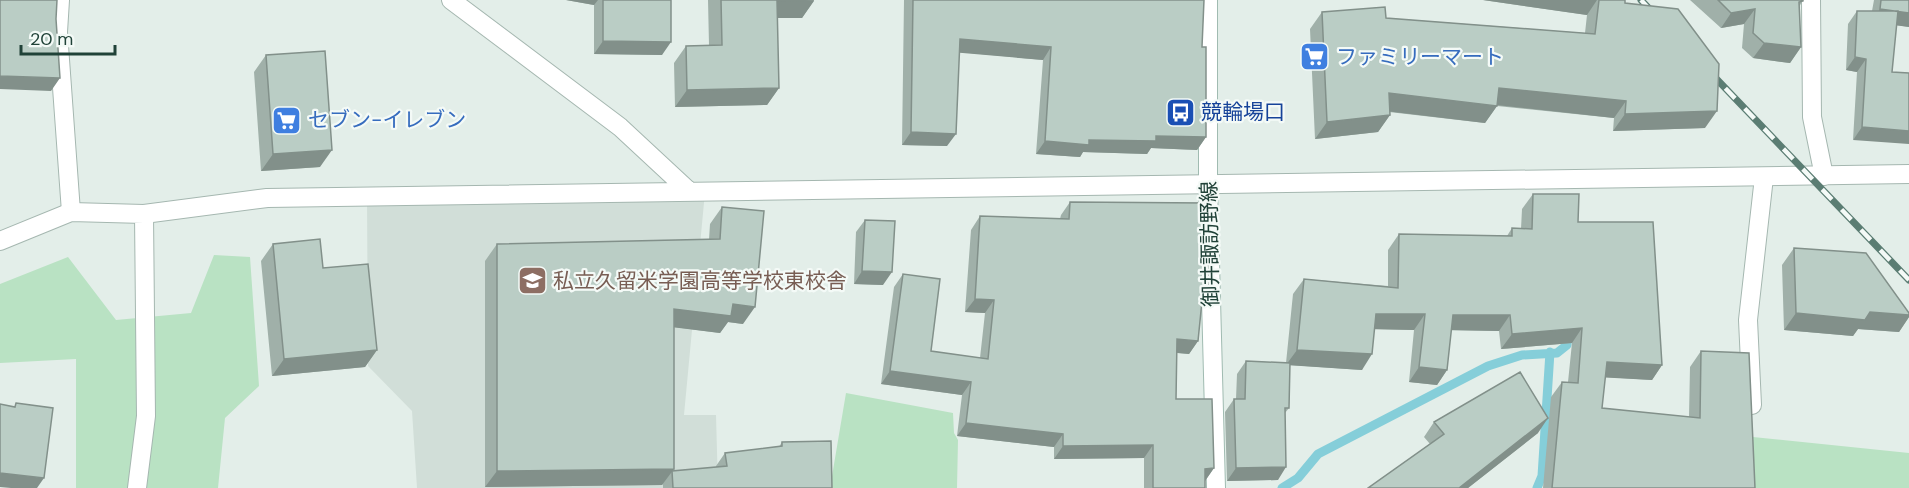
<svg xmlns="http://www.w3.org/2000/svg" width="1909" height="488" font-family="'DM Sans','Noto Sans JP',sans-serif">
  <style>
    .built { fill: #d1ded8 }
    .green { fill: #b9e2c3 }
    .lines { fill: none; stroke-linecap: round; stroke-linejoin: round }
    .stream { stroke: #85ced9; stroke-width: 9 }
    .minor-casing { stroke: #a5b7b0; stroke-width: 20 }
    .tertiary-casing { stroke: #a5b7b0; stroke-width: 20 }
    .secondary-casing { stroke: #a0bbb1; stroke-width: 20 }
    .minor { stroke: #fff; stroke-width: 18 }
    .tertiary { stroke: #fff; stroke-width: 18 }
    .secondary { stroke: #fff; stroke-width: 18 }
    .rail-casing { stroke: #5b7d73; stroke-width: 7 }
    .rail { stroke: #f4faf7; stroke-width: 4.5; stroke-dasharray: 14; stroke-linecap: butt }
    .wall { fill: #a0b0a9 }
    .shaded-wall { fill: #82908a }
    .building { fill: #bacdc5; stroke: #82908a; stroke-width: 1.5 }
    .labels { text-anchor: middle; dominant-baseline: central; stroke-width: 4.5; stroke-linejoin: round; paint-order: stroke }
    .shop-label { font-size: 21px; fill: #366cbe; stroke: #f4faf7; text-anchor: start }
    .transit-label { font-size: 21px; fill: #164399; stroke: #f4faf7; text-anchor: start }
    .street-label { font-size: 21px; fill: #204238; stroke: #f4faf7 }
    .education-label { font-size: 21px; fill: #785e54; stroke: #f4faf7; text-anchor: start }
  </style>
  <rect width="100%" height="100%" fill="#e3eee9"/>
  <!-- built -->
  <path class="built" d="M705,192L684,415H716L718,488H417L412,411L368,366L367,196Z"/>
  <!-- green -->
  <path class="green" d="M214,255L250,257L259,386L225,418L218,488H76V359L0,363V284L68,257L116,320L191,313Z
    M846,393L953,413L954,433L958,440L957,488H830Z
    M1753,437L1909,453V488H1754Z"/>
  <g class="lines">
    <!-- stream -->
    <path class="stream" d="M1282,488L1298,478L1318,454L1488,366L1522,355L1557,353L1567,345L1568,331
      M1537,488L1542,476L1550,352"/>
    <defs>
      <path id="minor" d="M60,0L58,32L71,212
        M1811,0L1812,117L1824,176
        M1752,405L1748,320L1764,177"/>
      <path id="tertiary" d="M451,0L620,127L690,192
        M0,241L71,212L144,214L267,198L1909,174
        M137,488L146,416L144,214"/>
      <path id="secondary" d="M1208,0V186L1216,488"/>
    </defs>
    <!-- minor casing -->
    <use href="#minor" class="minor-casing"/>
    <!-- tertiary casing -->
    <use href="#tertiary" class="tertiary-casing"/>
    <!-- secondary casing -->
    <use href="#secondary" class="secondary-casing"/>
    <!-- minor -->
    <use href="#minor" class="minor"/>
    <!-- tertiary -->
    <use href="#tertiary" class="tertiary"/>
    <!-- secondary -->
    <use href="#secondary" class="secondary"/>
    <defs>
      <path id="rail" d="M1641,0L1658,18
        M1706,68L1909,280"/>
    </defs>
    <!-- rail casing -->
    <use href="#rail" class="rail-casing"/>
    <!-- rail -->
    <use href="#rail" class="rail"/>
  </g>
  <!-- wall -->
  <path class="wall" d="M566,0H671L662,55L594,54V5Z
    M708,0H814L802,18H777L779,88L767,105L675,107L674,63L686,46L709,45Z
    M904,0H1204L1202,47L1206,137L1197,150L1151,148L1147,154L1083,152L1080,157L1036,154L1043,60L959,52L947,146L902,145Z
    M1483,0H1625V3L1705,128L1613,131L1614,118L1497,106L1485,123L1389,112L1390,115L1378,132L1315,139L1310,29L1322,12L1386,18L1585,33L1587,15Z
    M1690,0H1803L1799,7L1801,47L1790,63L1753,58L1742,48L1744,24L1721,28Z
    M1874,0H1909V27L1896,25L1892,72L1909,73L1853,140L1857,72L1846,70L1848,24L1857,11H1872Z
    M266,55L320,167L261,171L254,72Z
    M1533,194L1578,222L1662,365L1652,380L1605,377L1602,408L1689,417L1690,367L1701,351L1755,488H1543L1551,397L1562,382H1568L1572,343L1501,349L1499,331L1451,330L1447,370L1437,385L1409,382L1414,330L1375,329L1362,370L1290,365L1289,408L1285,413L1278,480L1227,481L1225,412L1234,399H1236L1237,374L1246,361L1286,363L1293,294L1304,279L1388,286V250L1399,234L1507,236L1512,228L1521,229L1522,209Z
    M1070,202L1209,291L1202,301L1198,341L1189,354L1177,353L1176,399L1214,468L1205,481V488H1144V458L1054,459V447L957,436L962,395L881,384L894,287L903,274L931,351L980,358L985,313L965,312L971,230L980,216L1060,219L1061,215Z
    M722,207L743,324L728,322L720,333L674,327V469L672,471L716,467V466L725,453L779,447L782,442L832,488H663V484L662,485L485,487V261L497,244L709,240L710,224Z
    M865,220L883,285L854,284L856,232Z
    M273,244L323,268L377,350L365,367L272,376L261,261Z
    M1794,248L1909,313V317L1899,332L1858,329L1853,336L1784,330L1782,265Z
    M1434,422L1538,433L1468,488H1368L1430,444L1424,437Z"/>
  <!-- shaded-wall -->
  <path class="shaded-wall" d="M566,0H598L594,5Z
    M1483,0H1597L1587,15Z
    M777,1H814L802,18H765Z
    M1755,9L1744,24L1721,28L1731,13Z
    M1880,9L1909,13V27L1871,22Z
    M960,39L1051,47L1043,60L951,52Z
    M603,41L671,42L662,55L594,54Z
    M1764,43L1801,47L1790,63L1753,58Z
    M1855,57L1866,59L1857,72L1846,70Z
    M0,76L60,78L51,91L0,89Z
    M779,88L767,105L675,107L687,90Z
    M1499,88L1626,101L1614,118L1487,104Z
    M1389,93L1497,106L1485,123L1377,110Z
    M1717,111L1705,128L1613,131L1625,114Z
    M1390,115L1378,132L1315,139L1327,122Z
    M1862,127L1909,131V144L1853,140Z
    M911,132L956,134L947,146L902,145Z
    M1156,136L1206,137L1197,150L1151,148L1147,154L1083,152L1080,157L1036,154L1045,141L1089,140Z
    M332,150L320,167L261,171L273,154Z
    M862,271L892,272L883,285L854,284Z
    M1203,291H1209L1200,304Z
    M975,299L994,300L985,313L965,312Z
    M733,304L755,307L743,324L728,322L720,333L663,326L674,309Z
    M1870,312L1909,315V317L1899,332L1858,329L1853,336L1784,330L1796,313Z
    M1376,314H1425L1414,330L1366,329Z
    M1453,315H1510L1499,331L1442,330Z
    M1582,328L1572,343L1501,349L1512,334Z
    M1177,339L1198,341L1189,354L1168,352Z
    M377,350L365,367L272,376L284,359Z
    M1297,350L1372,354L1362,370L1286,365Z
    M1607,362L1662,365L1652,380L1596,377Z
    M1419,367L1447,370L1437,385L1409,382Z
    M890,371L971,382L962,395L881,384Z
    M1548,418L1538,433L1468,488H1459Z
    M966,423L1063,434L1054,447L957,436Z
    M1153,445L1144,458L1054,459L1063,446Z
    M1286,467L1278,480L1227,481L1236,468Z
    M1214,468L1205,481V469Z
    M674,469L662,485L485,487L497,471Z
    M0,473L44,478L37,488H11L0,487Z"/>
  <!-- building -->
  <path class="building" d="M0,0H57L56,19L60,78L0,76Z
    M603,0H671V42L603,41Z
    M721,0H814L777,1L779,88L687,90L686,46L722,45Z
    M913,0H1204L1202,47H1206V137L1156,136V141L1089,140V145L1045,141L1051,47L960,39L956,134L911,132Z
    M1599,0H1625V3L1678,9L1719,64L1717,111L1625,114L1626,101L1499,88L1497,106L1389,93L1390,115L1327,122L1322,12L1385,7L1386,18L1595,34Z
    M1718,0H1803V1L1799,2L1801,47L1764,43L1753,33L1755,9L1731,13Z
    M1881,0H1909V13L1880,9Z
    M1857,11H1898L1892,72L1909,73V131L1862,127L1866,59L1855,57Z
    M325,51L332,150L273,154L266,55Z
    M1533,194H1579L1578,222H1653L1662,365L1607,362L1602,408L1700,418L1701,351L1749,353L1755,488H1552L1562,382L1578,383L1582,328L1512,334L1510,315H1453L1447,370L1419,367L1425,314H1376L1372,354L1297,350L1304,279L1398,288L1399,234L1512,236V228L1532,229Z
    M1070,202L1207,203L1209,291H1203L1198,341L1177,339L1176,399H1212L1214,468L1205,469V488H1153V445L1063,446V434L966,423L971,382L890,371L903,274L940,279L931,351L988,359L994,300L975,299L980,216L1069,219Z
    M722,207L764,211L755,307L733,304L731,316L674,309V469L497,471V244L720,239Z
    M865,220L895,221L892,272L862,271Z
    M320,239L323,268L368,264L377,350L284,359L273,244Z
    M1794,248L1866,253L1909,313V315L1870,312L1865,320L1796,313Z
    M1246,361L1290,363L1289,408H1285L1286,467L1236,468L1234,399H1245Z
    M1520,372L1548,418L1459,488H1368L1444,434L1434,422Z
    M16,403L53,408L44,478L0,473V404L15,407Z
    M831,441L832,488H673L672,471L727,466L725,453L782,446V442Z"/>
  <!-- icons -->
  <defs>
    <symbol id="supermarket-square" viewBox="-11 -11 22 22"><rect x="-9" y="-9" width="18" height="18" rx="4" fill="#3f7fe0" stroke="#f4faf7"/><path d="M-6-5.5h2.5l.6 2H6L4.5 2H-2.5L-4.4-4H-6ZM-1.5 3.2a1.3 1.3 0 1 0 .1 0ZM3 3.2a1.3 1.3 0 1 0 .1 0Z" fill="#fff"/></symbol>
    <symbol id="bus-square" viewBox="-11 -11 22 22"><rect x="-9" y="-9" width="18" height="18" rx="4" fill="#1a4fb4" stroke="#f4faf7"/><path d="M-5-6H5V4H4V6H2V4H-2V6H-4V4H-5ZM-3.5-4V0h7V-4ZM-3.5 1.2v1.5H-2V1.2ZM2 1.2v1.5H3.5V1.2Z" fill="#fff"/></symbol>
    <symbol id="school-square" viewBox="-11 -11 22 22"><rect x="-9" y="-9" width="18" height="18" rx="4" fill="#8d6e63" stroke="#f4faf7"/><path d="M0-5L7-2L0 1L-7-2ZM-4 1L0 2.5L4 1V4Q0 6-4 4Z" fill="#fff"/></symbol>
  </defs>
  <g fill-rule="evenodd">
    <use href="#supermarket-square" x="1298" y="40" width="33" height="33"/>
    <use href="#bus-square" x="1164" y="96" width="33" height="33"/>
    <use href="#supermarket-square" x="270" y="104" width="33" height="33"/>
    <use href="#school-square" x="516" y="264" width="33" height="33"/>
  </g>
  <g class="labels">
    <!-- shop labels -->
    <g class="shop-label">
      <text x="1336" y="57">ファミリーマート</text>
      <text x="308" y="120">セブン-イレブン</text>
    </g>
    <!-- transit labels -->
    <g class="transit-label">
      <text x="1201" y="112">競輪場口</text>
    </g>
    <!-- street labels -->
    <g class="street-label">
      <text transform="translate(1210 244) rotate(-91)">御井諏訪野線</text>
    </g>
    <!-- education labels -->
    <g class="education-label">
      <text x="553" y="281">私立久留米学園高等学校東校舎</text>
    </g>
  </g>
  <!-- scale -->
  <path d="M21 45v9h94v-9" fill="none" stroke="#204238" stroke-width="3"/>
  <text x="30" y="45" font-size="18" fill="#204238" stroke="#f4faf7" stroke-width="4.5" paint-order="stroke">20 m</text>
</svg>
